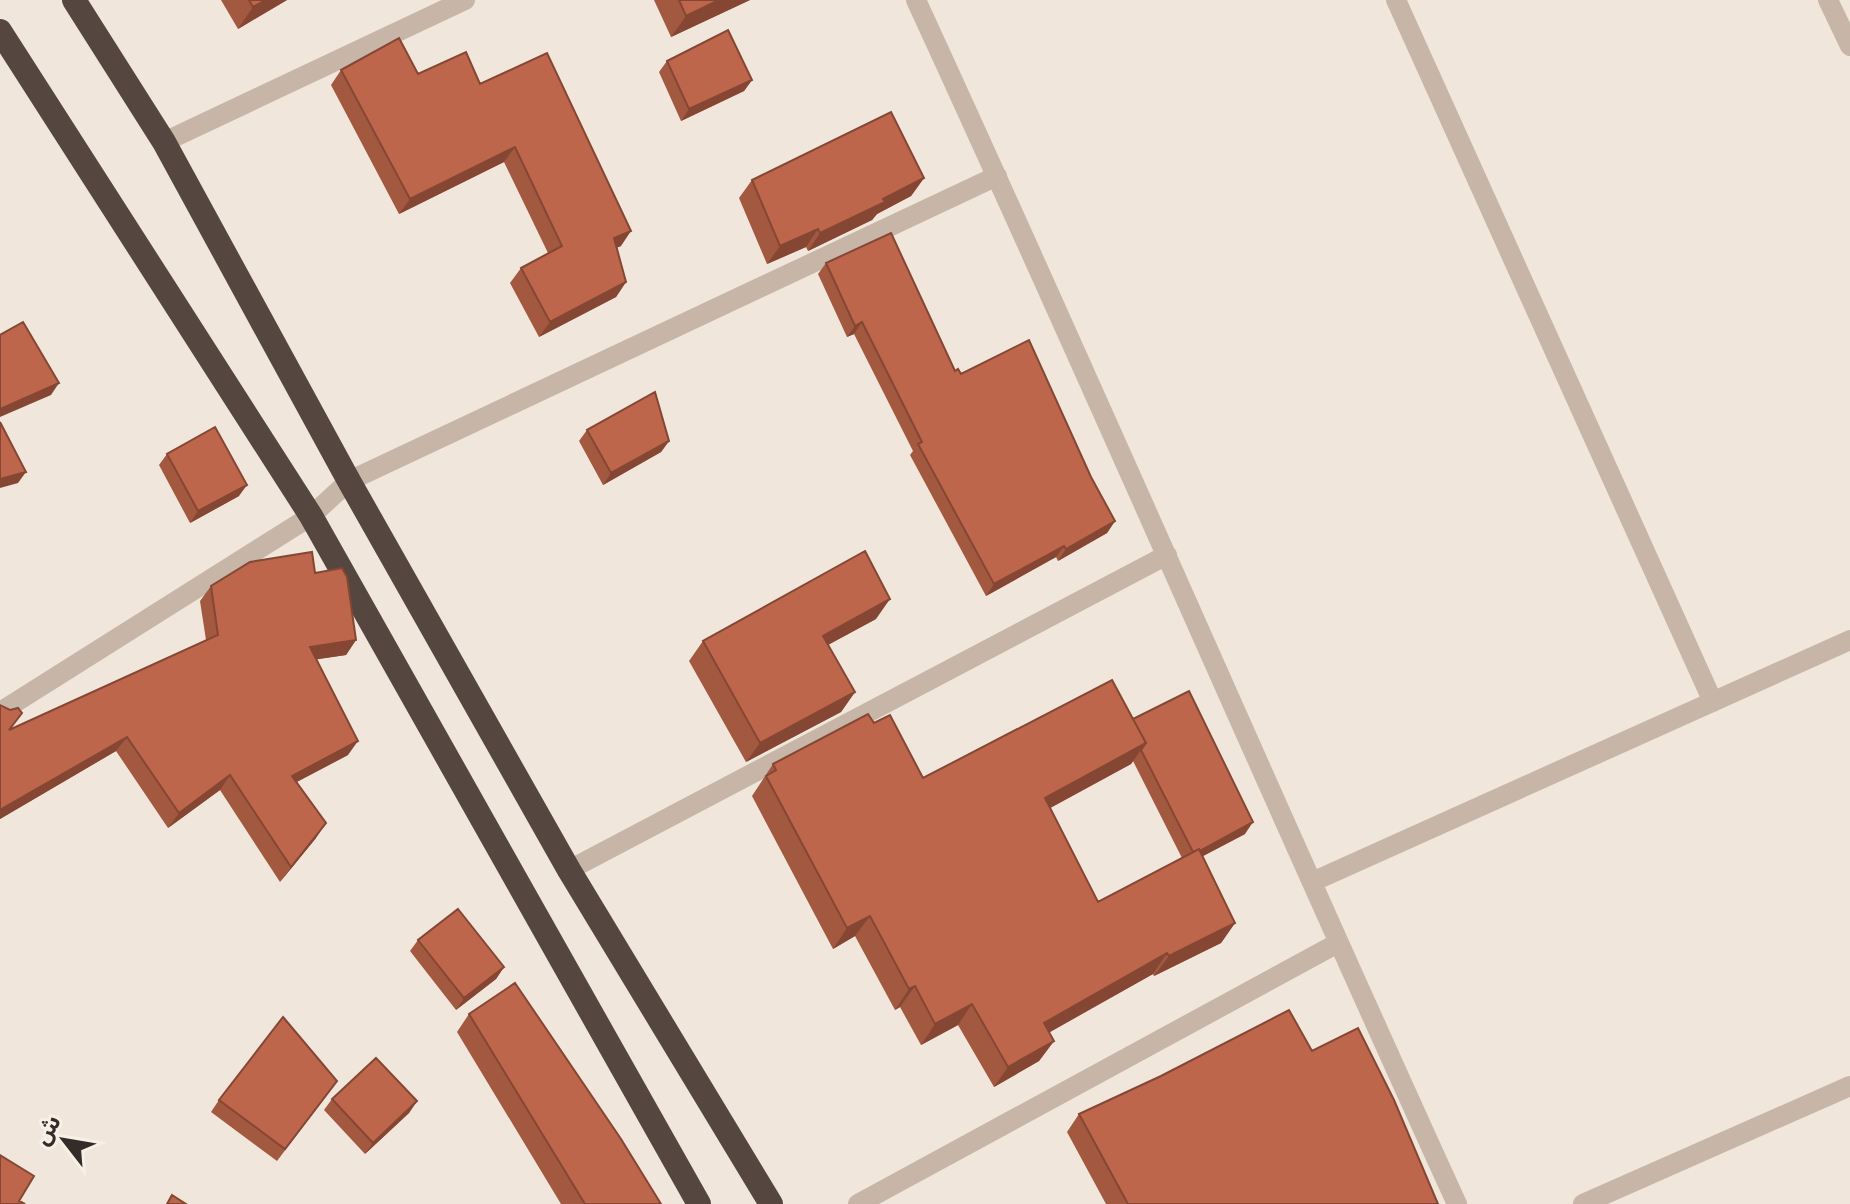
<svg xmlns="http://www.w3.org/2000/svg" width="1850" height="1204" font-family="'Nunito Sans','Noto Sans Arabic',sans-serif">
  <style>
    .lines { fill: none; stroke-linecap: round; stroke-linejoin: round }
    .minor { stroke: #c7b6a8; stroke-width: 20 }
    .highway { stroke: #55463f; stroke-width: 24 }
    .wall { fill: #a35840; fill-rule: evenodd }
    .shaded-wall { fill: #854734 }
    .building { fill: #be664b; stroke: #854734; stroke-width: 2 }
  </style>
  <rect width="100%" height="100%" fill="#f0e6db"/>
  <g class="lines">
    <!-- minor -->
    <path class="minor" d="M916,0C1100,399 1274,804 1457,1204
      M1396,0L1713,702
      M1828,0L1850,46
      M164,142L465,0
      M0,712L311,516L349,481L997,176
      M569,870L1167,555
      M1312,882L1850,640
      M858,1204L1338,943
      M1583,1204L1850,1086"/>
    <!-- highway -->
    <path class="highway" d="M74,0L164,142L349,481L569,870L771,1204
      M0,31L311,516L699,1204"/>
  </g>
  <!-- wall -->
  <path class="wall" d="M221,0H287L238,29Z
    M654,0H750L671,37Z
    M667,61L752,80L744,91L681,121L659,72Z
    M341,70L418,74L480,84L621,246L616,248L626,282L616,297L539,337L510,283L521,268L548,253L504,162L399,214L331,85Z
    M924,178L911,196L877,214L872,220L808,251L806,247L767,264L739,198L752,180Z
    M826,263L955,371L1091,477L1115,521L1107,533L1058,561L1056,557L986,596L910,455L913,451L854,334L847,337L818,274Z
    M587,430L669,441L661,452L603,485L579,441Z
    M167,454L239,496L190,523L159,465Z
    M315,573L356,640L346,655L316,659L348,755L297,782L316,838L280,882L220,790L168,828L116,751L0,819L10,710V730L206,640L200,601L211,586Z
    M876,619L828,645L855,692L841,712L746,762L689,661L703,641Z
    M1133,719L1245,834L1203,856L1235,923L1221,943L1154,976L1153,974L1049,1032L1054,1041L1039,1061L994,1087L958,1025L921,1045L900,1007L895,1010L855,936L833,949L752,796L773,764L874,723L923,778ZM1133,761L1182,858L1098,902L1050,808L1131,764Z
    M418,940L504,967L496,979L456,1010L410,951Z
    M469,1014L661,1204H561L457,1032Z
    M1312,1051L1438,1204H1106L1067,1132L1079,1114Z
    M329,1092L277,1161L211,1112L219,1100Z
    M332,1099L417,1101L409,1113L365,1154L324,1110Z"/>
  <!-- shaded-wall -->
  <path class="shaded-wall" d="M266,0H287L238,29L253,7Z
    M719,0H750L671,37L686,16Z
    M752,80L744,91L681,121L689,109Z
    M515,147L504,162L399,214L410,199Z
    M924,178L911,196L877,214L872,220L808,251L820,233Z
    M818,229L806,247L767,264L780,246Z
    M631,231L621,246L603,253L614,238Z
    M626,282L616,297L539,337L550,322Z
    M862,322L854,334L847,337L855,326Z
    M59,383L51,395L0,417V409Z
    M669,441L661,452L603,485L611,473Z
    M26,472L18,483L0,488V479Z
    M247,485L239,496L190,523L198,511Z
    M1115,521L1107,533L1058,561L1066,549Z
    M1064,546L1056,557L986,596L994,584Z
    M890,599L876,619L809,655L823,636Z
    M356,640L346,655L300,662L310,647Z
    M855,692L841,712L746,762L760,743Z
    M127,737L116,751L0,819V810Z
    M358,741L348,755L281,790L292,776Z
    M1146,743L1131,764L1030,819L1045,798Z
    M230,775L220,790L168,828L179,813Z
    M1253,822L1245,834L1186,865L1194,854Z
    M326,823L316,838L280,882L291,867Z
    M870,916L855,936L833,949L847,928Z
    M1235,923L1221,943L1154,976L1169,956Z
    M1167,953L1153,974L1029,1044L1044,1023Z
    M504,967L496,979L456,1010L464,998Z
    M915,986L900,1007L895,1010L909,989Z
    M972,1004L958,1025L921,1045L935,1024Z
    M1054,1041L1039,1061L994,1087L1008,1067Z
    M417,1101L409,1113L365,1154L373,1143Z"/>
  <!-- building -->
  <path class="building" d="M249,0H266L253,7Z
    M679,0H719L686,16Z
    M728,30L752,80L689,109L667,61Z
    M399,38L418,74L466,52L480,84L547,53L631,231L614,238L626,282L550,322L521,268L562,246L515,147L410,199L341,70Z
    M891,112L924,178L883,199L885,202L820,233L818,229L780,246L752,180Z
    M891,233L955,371L958,369L961,374L1029,340L1091,477L1115,521L1066,549L1064,546L994,584L918,444L922,442L862,322L855,326L826,263Z
    M23,322L59,383L0,409V335Z
    M655,392L669,441L611,473L587,430Z
    M0,422L26,472L0,479Z
    M215,427L247,485L198,511L167,454Z
    M865,551L890,599L823,636L855,692L760,743L703,641Z
    M312,552L315,573L342,568L347,577L356,640L310,647L358,741L292,776L326,823L291,867L230,775L179,813L127,737L0,810V705L10,710L18,708L22,713L9,730L218,635L211,586L250,562Z
    M1112,680L1146,743L1045,798L1098,902L1199,849L1235,923L1169,956L1167,953L1044,1023L1054,1041L1008,1067L972,1004L935,1024L915,986L909,989L870,916L847,928L766,776L776,770L773,764L868,714L874,723L890,715L923,778Z
    M1189,691L1253,822L1200,851L1199,849L1193,852L1141,750L1146,743L1133,719Z
    M458,909L504,967L464,998L418,940Z
    M515,983L621,1139L661,1204H585L469,1014Z
    M1289,1010L1312,1051L1358,1028L1394,1100L1438,1204H1128L1079,1114L1161,1076Z
    M283,1017L337,1081L285,1149L219,1100Z
    M376,1058L417,1101L373,1143L332,1099Z
    M0,1155L34,1176L19,1201L25,1204H0Z
    M172,1195L186,1204H167Z"/>
  <!-- north arrow -->
  <g transform="translate(64 1140) rotate(301)" stroke="#f8f0e7" stroke-width="6" paint-order="stroke">
  <path d="M0-6L14 30L0 20L-14 30Z" fill="#342c28"/>
  <text y="-12" font-size="22" font-weight="bold" text-anchor="middle" fill="#342c28">ش</text>
  </g>
</svg>
